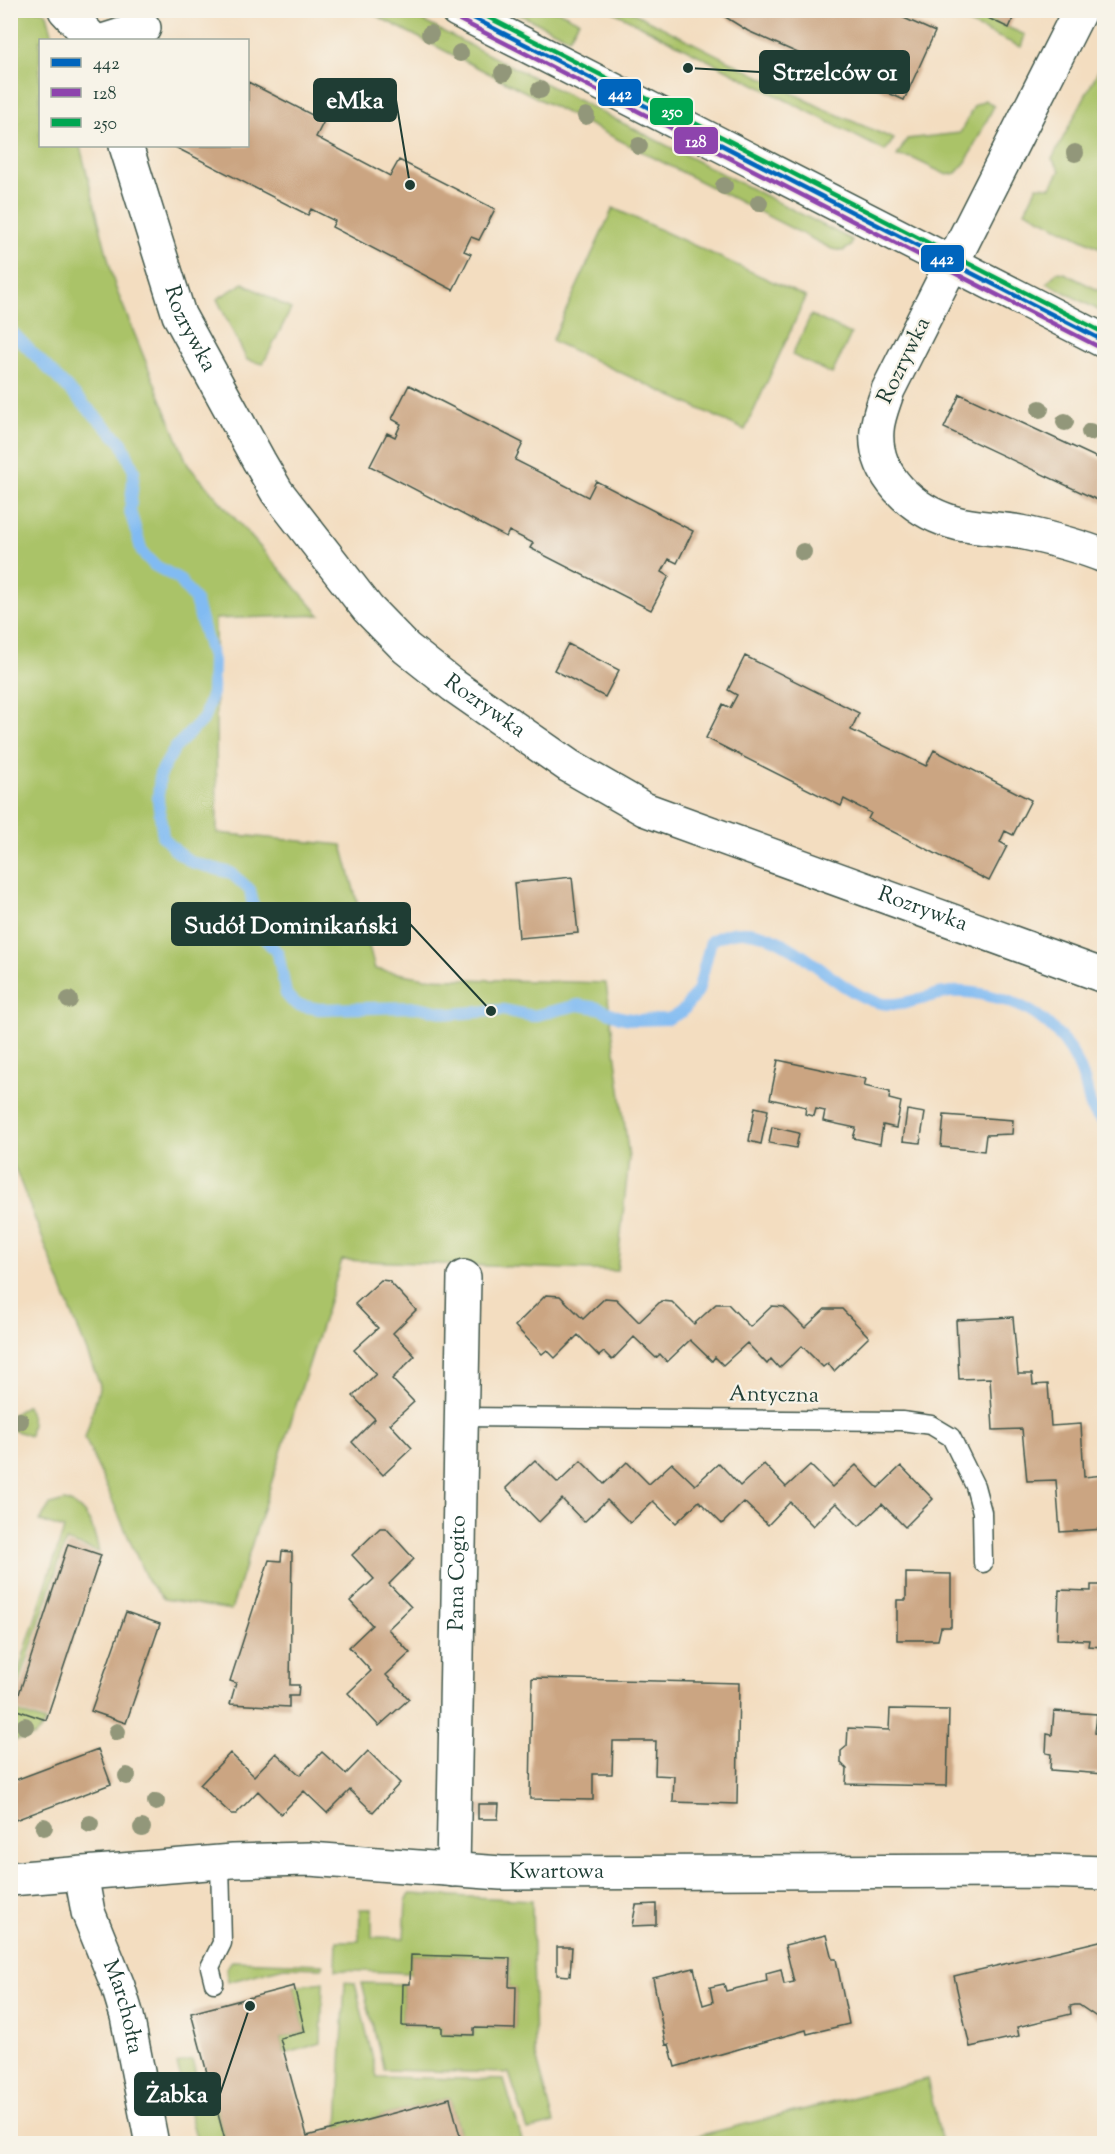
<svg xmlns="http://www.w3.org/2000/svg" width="1115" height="2154" font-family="'Sorts Mill Goudy',serif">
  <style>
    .green { fill: #aac368; stroke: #64804e; stroke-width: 1.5 }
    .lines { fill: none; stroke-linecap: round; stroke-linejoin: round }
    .stream { stroke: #81bbf2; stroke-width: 12 }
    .building { fill: #cba582 }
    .service-casing { stroke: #3f5549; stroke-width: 21 }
    .minor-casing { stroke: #3f5549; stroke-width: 36 }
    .tertiary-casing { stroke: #3f5549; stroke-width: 36 }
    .service { stroke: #fff; stroke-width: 18 }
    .minor { stroke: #fff; stroke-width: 33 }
    .tertiary { stroke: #fff; stroke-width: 33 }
    .bus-1-casing { stroke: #f7f3e8; stroke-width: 9 }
    .bus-2-casing { stroke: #f7f3e8; stroke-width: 9 }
    .bus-3-casing { stroke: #f7f3e8; stroke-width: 9 }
    .bus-1 { stroke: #0065bd; stroke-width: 4.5 }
    .bus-2 { stroke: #8e44ad; stroke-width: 4.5 }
    .bus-3 { stroke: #00a651; stroke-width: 4.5 }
    .tree { fill: #92977a }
    .labels { text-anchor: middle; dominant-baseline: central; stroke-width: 4.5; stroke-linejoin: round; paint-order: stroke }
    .street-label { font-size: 22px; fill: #1f3d34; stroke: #f7f3e8 }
    .leader { fill: none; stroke: #1f3d34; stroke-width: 2 }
    .callout-dot { fill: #1f3d34; stroke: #f7f3e8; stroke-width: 2 }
    .callout { fill: #1f3d34; stroke: #1f3d34; stroke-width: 2 }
    .callout-label { font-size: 24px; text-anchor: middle; font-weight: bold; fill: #fff }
    .line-badge { stroke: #f7f3e8; stroke-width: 2 }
    .badge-label { font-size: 16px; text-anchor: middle; font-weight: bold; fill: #fff }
  </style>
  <rect width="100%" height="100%" fill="#f7f3e8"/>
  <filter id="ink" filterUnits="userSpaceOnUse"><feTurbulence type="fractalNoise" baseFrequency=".0167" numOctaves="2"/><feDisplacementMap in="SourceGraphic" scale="12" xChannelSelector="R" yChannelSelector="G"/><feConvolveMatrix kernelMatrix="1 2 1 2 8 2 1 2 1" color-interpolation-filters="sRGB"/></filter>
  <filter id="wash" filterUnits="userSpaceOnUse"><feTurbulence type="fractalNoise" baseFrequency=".008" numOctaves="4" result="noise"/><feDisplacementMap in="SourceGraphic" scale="24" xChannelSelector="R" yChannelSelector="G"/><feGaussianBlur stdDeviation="1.35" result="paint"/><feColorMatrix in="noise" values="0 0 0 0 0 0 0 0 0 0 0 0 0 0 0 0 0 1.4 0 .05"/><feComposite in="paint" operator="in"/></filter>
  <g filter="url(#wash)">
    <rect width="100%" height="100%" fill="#f3ddc0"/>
    <!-- green -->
    <path class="green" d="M42,10L47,14L54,40H40V146H80L115,286L188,465L320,615L215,619L217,833L342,845L375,969L425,978L606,983L629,1158L617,1271L342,1260L231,1610L164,1599L148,1582L85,1438L100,1385L11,1158L10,11Z
      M367,11H403L852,240L851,246L843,251L832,249Z
      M512,11H558L579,21L569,38Z
      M612,11H630L824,109L894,139L885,151Z
      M940,11H971L1025,35L1021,47Z
      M1104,60V250L1025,211L1037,186L1051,187L1060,170L1052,159Z
      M985,100L994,106L966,162L956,173L947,175L912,158L897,156L907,139L960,133L974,106Z
      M613,208L806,297L745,430L552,341Z
      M1057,272L1064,273L1104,293V313L1047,283Z
      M243,283L291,309L263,364L247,360L217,299Z
      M811,315L851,334L832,374L792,355Z
      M27,1405L32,1423L30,1436L11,1429V1416Z
      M65,1501C89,1508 94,1530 99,1552L66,1541L11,1710L45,1722C38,1739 28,1739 11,1740V1694L64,1529L39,1521L50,1505Z
      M410,1894L532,1900L535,2052L554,2123L528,2130L509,2073L384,2070L362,1983L403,1984L402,2026L442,2027V2034L474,2035V2028L515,2029L516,1988L509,1987L510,1958L411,1955V1973L336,1970L337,1941H359L360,1909H372V1937L404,1938L406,1902Z
      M232,1961L323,1964L322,1968L284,1967L228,1982L226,1968Z
      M323,1982L321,2043L285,2054L280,2038L305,2032L294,1986Z
      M345,1982L355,1983L377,2077L504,2080L523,2143H462L450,2098L338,2128Z
      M192,2060L198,2080L208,2078L226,2143H187L197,2141L177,2064Z
      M927,2079L942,2143H667L693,2137Z"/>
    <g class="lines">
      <!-- stream -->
      <path class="stream" d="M10,330L122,443L134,471L130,511L142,552L154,565L179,579L195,600L213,661L212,693L204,718L175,748L160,774L158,800L163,837L176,851L191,862L231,873L250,890L257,926L261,935L278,953L286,994L292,1001L298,1005L319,1009L418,1007L451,1014L503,1010L533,1016L578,1005L598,1008L620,1017L636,1020L668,1019L682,1012L698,991L711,941C772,906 821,983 873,1001C897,1010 921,997 944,993C968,988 1006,998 1028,1010C1056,1026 1076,1052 1085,1083C1091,1103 1087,1108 1104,1122"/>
    </g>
    <g id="blocks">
      <!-- building -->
      <path class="building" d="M714,10H886L935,32L904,100L748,31Z
        M971,10H1017L1009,28Z
        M248,82L324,121L316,137L390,176L399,160L495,209L479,240L471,237L464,251L471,254L453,290L332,227L335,221L311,209L308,215L173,146H248Z
        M409,385L523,443L515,460L588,497L596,481L693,531L677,563L669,559L662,572L669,576L651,610L530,548L533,543L509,531L506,537L370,466L387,433L395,437L401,424L392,419Z
        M960,394L1104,461V503L944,428Z
        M568,644L619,670L605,697L554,670Z
        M745,656L859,713L851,730L926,766L934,750L1031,800L1013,835L1005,831L1000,842L1007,846L989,881L868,819L871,813L844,799L841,806L706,738L723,704L730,708L737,695L728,690Z
        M1104,666V711L1099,689Z
        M572,877L578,933L519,938L514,883Z
        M778,1060L866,1079L864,1086L890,1092L889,1099L901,1102L896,1128L883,1125L880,1144L853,1138L856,1128L823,1121L825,1111L816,1109L814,1116L805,1114L806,1107L770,1099Z
        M755,1107L768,1110L761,1144L749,1141Z
        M907,1110L925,1113L920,1143L903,1141Z
        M944,1115L1013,1120L1012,1134L986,1135L984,1151L941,1147Z
        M772,1127L799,1133L796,1148L769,1143Z
        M381,1280L389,1281L416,1310L393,1333L415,1356L392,1379L414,1402L390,1424L412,1448L383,1475L352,1442L375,1419L353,1396L376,1374L354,1350L378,1328L355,1304Z
        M546,1295L560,1296L583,1319L605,1298L616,1299L639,1322L661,1301L672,1302L694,1324L716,1304H728L750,1327L772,1306L784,1307L805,1328L825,1309H842L869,1337L834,1371L828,1363L823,1367L802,1346L779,1368L771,1359L767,1364L747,1343L723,1365L715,1357L712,1361L690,1340L667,1362L660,1354L656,1358L634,1337L612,1360L604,1352L599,1356L578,1335L555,1358L547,1350L542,1354L515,1326Z
        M1013,1317L1018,1374H1032L1033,1385L1048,1384L1051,1426L1081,1424L1084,1477L1104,1475V1529L1060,1532L1056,1480L1027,1481L1022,1429L993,1430L990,1378L959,1379L956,1320Z
        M535,1460L558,1483L581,1461L604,1484L627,1462L649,1484L672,1463L695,1485L719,1463L740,1486L764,1464L786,1487L810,1465L832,1487L856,1465L878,1488L901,1466L933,1499L905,1527L882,1504L859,1526L836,1503L813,1526L790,1502L768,1525L744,1502L722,1524L699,1501L676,1523L653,1501L630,1523L607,1500L584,1522L562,1499L539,1522L506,1488Z
        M380,1528H386L414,1559L389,1584L411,1607L388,1629L410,1653L386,1675L409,1699L379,1726L348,1693L371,1671L349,1647L372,1625L350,1601L374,1579L352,1555Z
        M68,1544L101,1555L46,1720L14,1709Z
        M282,1551L292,1552L290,1685H299L298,1696H289V1707L230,1704L236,1683L230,1681L269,1560L281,1561Z
        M906,1573L951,1574V1627H941L938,1640H897V1600H906Z
        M1091,1585H1104V1647L1088,1646L1089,1640L1057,1639L1059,1590L1091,1591Z
        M126,1612L160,1624L126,1723L91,1711Z
        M532,1678L739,1683L737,1804L673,1802L674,1776L655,1775L656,1741H613L612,1774H593V1800L530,1799Z
        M890,1709L949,1710L947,1786L846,1784L847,1769L841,1763V1751L847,1746L848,1728L889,1730Z
        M1054,1711L1097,1714L1095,1733L1104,1734V1774L1050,1770L1051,1754L1046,1753L1047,1734L1052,1735Z
        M98,1749L111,1784L10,1822V1782Z
        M368,1751L400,1783L373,1812L350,1790L327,1813L304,1791L281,1814L258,1791L236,1814H231L200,1785L230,1753L254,1776L276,1753L300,1775L322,1752L346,1774Z
        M478,1804H499L498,1819H478Z
        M656,1904V1925L632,1926L636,1905Z
        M826,1935L832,1959H836L849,2024L807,2034L806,2030L675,2067L669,2044L666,2045L653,1978L694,1968L703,2005L713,2002L710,1987L724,1984L726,1991L767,1981L766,1973L781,1969L784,1984L794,1982L785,1945Z
        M1104,1940V2022L1079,2005H1075L1070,2006L1071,2014L1017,2027L1019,2036L970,2047L954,1976Z
        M557,1947H572L570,1976L557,1975Z
        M411,1955L510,1958L509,1987H516L515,2029L474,2028V2035L442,2034V2027L402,2026L403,1984H410Z
        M294,1986L305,2032L280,2038L307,2136L450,2098L462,2144H226L191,2013Z"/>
    </g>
  </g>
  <g filter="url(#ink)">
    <use href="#blocks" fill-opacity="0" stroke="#3f5549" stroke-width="1.5"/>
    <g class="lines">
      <defs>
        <path id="service" d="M461,1417L902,1421L931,1425L951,1437L975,1486L982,1512L983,1563
          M214,1983L210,1967L222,1943L220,1863"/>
        <g id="minor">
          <path d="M65,10L93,40"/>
          <path d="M1080,10L888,390C884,403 878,416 877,430C873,475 912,510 952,522C975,529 1001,528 1025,533C1052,539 1079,546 1104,556"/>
          <path d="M106,40L144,28"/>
          <path id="s1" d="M126,146L179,315L259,461L277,492L368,609L406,648L454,686L569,766L644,809L1104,976"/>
          <path id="s2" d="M453,1870L464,1277"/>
          <path id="s3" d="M81,1874L88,1912L118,1986L127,2016L152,2144"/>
          <path id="s4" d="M10,1879L232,1861L309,1859L501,1873L1046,1871L1104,1873"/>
        </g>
        <path id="tertiary" d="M457,10L1104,341"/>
      </defs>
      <!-- service casing -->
      <use href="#service" class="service-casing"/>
      <!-- minor casing -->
      <use href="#minor" class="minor-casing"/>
      <!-- tertiary casing -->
      <use href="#tertiary" class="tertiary-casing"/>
      <!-- service -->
      <use href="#service" class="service"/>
      <!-- minor -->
      <use href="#minor" class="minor"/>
      <!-- tertiary -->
      <use href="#tertiary" class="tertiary"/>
      <defs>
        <path id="bus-1" d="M458,10L1104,341"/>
        <path id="bus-2" d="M454,17L1101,348"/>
        <path id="bus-3" d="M474,10L1104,333"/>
      </defs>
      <!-- bus-1 casing -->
      <use href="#bus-1" class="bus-1-casing"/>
      <!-- bus-2 casing -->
      <use href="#bus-2" class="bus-2-casing"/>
      <!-- bus-3 casing -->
      <use href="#bus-3" class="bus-3-casing"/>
      <!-- bus-1 -->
      <use href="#bus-1" class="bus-1"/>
      <!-- bus-2 -->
      <use href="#bus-2" class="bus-2"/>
      <!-- bus-3 -->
      <use href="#bus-3" class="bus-3"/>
    </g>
    <!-- trees -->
    <g class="tree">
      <circle cx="430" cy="34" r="9"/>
      <circle cx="460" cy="53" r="9"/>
      <circle cx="503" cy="73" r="9"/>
      <circle cx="540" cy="90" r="9"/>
      <circle cx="586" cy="116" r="9"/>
      <circle cx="639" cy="146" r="9"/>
      <circle cx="1075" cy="153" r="9"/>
      <circle cx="724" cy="186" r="9"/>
      <circle cx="759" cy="203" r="9"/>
      <circle cx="1040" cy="409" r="9"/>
      <circle cx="1065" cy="422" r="9"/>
      <circle cx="1090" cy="432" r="9"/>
      <circle cx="803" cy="552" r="9"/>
      <circle cx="69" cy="1000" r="9"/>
      <circle cx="20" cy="1421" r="9"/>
      <circle cx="25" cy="1726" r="9"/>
      <circle cx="117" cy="1732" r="9"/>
      <circle cx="127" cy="1776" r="9"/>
      <circle cx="156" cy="1802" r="9"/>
      <circle cx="90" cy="1824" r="9"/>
      <circle cx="44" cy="1827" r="9"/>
      <circle cx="142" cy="1828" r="9"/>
    </g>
  </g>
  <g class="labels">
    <!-- street labels -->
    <g class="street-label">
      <text stroke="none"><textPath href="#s1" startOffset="194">Rozrywka</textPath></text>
      <text transform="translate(905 361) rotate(-64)">Rozrywka</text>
      <text stroke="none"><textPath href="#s1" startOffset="680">Rozrywka</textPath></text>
      <text stroke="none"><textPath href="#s1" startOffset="1166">Rozrywka</textPath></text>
      <text transform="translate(774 1396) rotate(1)">Antyczna</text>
      <text stroke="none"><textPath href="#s2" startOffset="297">Pana Cogito</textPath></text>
      <text stroke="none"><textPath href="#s4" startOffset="548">Kwartowa</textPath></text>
      <text stroke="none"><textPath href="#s3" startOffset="140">Marchołta</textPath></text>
    </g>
  </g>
  <!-- callouts -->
  <path class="leader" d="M688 68L760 72M410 185L396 100M491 1011L410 924M250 2006L220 2094"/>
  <g class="callout-dot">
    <circle cx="688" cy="68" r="6"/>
    <circle cx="410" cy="185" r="6"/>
    <circle cx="491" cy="1011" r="6"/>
    <circle cx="250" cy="2006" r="6"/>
  </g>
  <g class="callout">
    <rect x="760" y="51" width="149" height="42" rx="6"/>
    <rect x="314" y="79" width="82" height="42" rx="6"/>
    <rect x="172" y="903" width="238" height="42" rx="6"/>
    <rect x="135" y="2073" width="85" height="42" rx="6"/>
  </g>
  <g class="callout-label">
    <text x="835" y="80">Strzelców 01</text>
    <text x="355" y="108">eMka</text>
    <text x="291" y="933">Sudół Dominikański</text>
    <text x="177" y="2102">Żabka</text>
  </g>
  <g class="line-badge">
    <rect x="597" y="78" width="45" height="29" rx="6" fill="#0065bd"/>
    <rect x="649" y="97" width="45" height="29" rx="6" fill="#00a651"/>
    <rect x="673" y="126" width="46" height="29" rx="6" fill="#8e44ad"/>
    <rect x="920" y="244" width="45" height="29" rx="6" fill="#0065bd"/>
  </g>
  <g class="badge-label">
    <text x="620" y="99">442</text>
    <text x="672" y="117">250</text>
    <text x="696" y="147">128</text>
    <text x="942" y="264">442</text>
  </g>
  <!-- margin -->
  <rect width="1115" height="2154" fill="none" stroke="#f7f3e8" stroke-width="36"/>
  <!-- legend -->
  <rect x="39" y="39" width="210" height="108" fill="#f7f3e8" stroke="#a1aaa0" stroke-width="1.5"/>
  <rect x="51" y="58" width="30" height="9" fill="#0065bd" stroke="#a1aaa0" stroke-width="1.5"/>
  <text x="93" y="69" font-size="18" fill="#1f3d34">442</text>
  <rect x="51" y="88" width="30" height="9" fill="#8e44ad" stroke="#a1aaa0" stroke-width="1.5"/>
  <text x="93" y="99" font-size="18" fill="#1f3d34">128</text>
  <rect x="51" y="118" width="30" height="9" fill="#00a651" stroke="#a1aaa0" stroke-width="1.5"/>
  <text x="93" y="129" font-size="18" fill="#1f3d34">250</text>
</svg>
